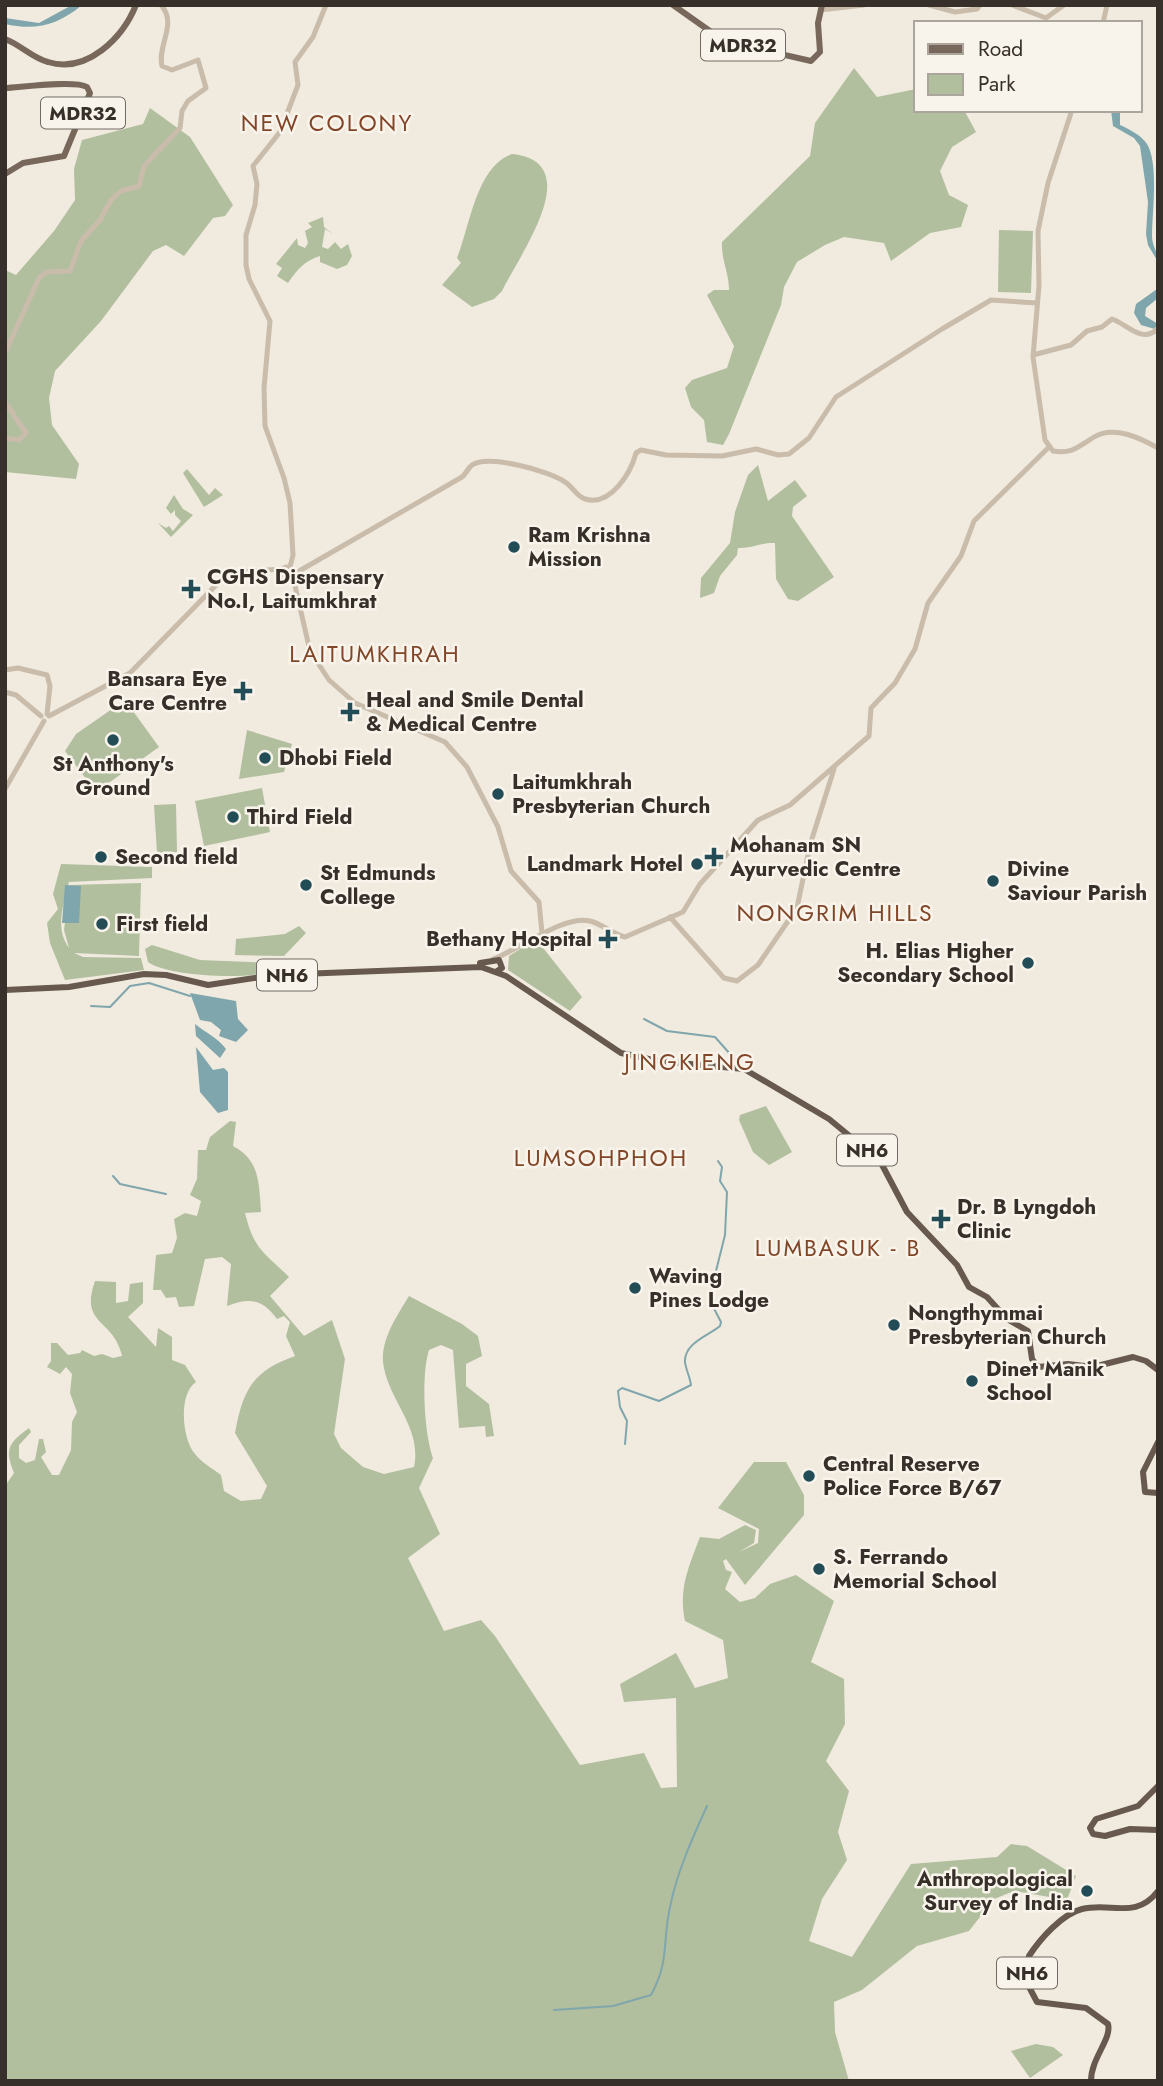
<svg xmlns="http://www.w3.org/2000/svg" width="1163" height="2086" font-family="Jost,sans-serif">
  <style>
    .green { fill: #b1bf9f }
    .water { fill: #7fa6ac }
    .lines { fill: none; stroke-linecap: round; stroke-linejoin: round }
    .stream { stroke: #7fa6ac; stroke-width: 2 }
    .tertiary { stroke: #c9bcab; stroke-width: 5 }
    .primary { stroke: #78685c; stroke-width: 6 }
    .trunk { stroke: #68594e; stroke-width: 6 }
    .poi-dot { fill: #224d56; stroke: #f9f4eb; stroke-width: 2.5 }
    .labels { text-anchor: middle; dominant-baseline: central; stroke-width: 5; stroke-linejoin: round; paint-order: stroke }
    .shield { fill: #f9f4eb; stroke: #716a64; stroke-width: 2 }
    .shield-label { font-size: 19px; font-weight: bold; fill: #372f2a }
    .poi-label { font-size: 21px; font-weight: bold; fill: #372f2a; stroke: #f9f4eb; text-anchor: start }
    .neighbourhood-label { font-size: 23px; letter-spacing: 2px; fill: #814628; stroke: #f9f4eb }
  </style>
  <rect width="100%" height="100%" fill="#f1eade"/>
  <!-- green -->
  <path class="green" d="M854,68L877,97L916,89V110H964L976,132L952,147L940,171L949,195L968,205L961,227L930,233L891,261L884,243L844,237L825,245L797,262L784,287L781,305L729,434L723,445L707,442L704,420L691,407L685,388L692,380L727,368L734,346L707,295L714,290H729C729,272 721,260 722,242L810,156L815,123Z
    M150,108L190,137L233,205L225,216L213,218L184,256L166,245L153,251L101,321L55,371L49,398L52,425L79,464L76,479L5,472V270L16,275L54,231L75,200L74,169L82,140L143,124Z
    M512,154C589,162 518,257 502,291L494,299L472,307L442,285L461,263L457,258C470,226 476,167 512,154Z
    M323,217L324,227L333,234L325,229L322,247L328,249L335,242L341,249L348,244L352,256L347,265L337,269L320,262V256C304,261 297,270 288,283L277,276L282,268L276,264L297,238L298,245L305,248L308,243L305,231L312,227L308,223Z
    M999,230L1033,231L1031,293L998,292Z
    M758,465L768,501L795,480L807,496L793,507L792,516L834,577L798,601L788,599L776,579L775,543C762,542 751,549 738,548L737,555L720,576L714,593L700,598L701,578L730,543L735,512L748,475Z
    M187,469L209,495L215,488L223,495L204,507L183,473Z
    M174,495L183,509L193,515L171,537L158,523L166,528L169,526L173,531L181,521L175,515V510L171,514L166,508Z
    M125,700L159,747L96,792L65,751L76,734Z
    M247,730L292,744L284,772L239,779Z
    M262,788L270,832L204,846L195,801Z
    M176,804L177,852L157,853L154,805Z
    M61,864L152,867V878L69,882C64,905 54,927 69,948L64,930L70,885L141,883L139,956L74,953L83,957L141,958L144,970L65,980L50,943L47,923L58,909L53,894Z
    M299,926L306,933L284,956L235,955L236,939L285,934Z
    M536,939L582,997L570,1011L508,970L509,956Z
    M152,945L200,960L273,963L278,969C255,981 169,977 148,962L145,949Z
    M766,1106L792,1152L769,1165L753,1152L739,1120L740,1115Z
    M230,1121L236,1122L233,1146C260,1160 259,1184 261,1212L245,1213C254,1250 264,1252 289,1277L270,1296L304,1336L332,1320L345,1359L334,1434L341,1448L363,1467L384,1474L414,1467C422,1429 391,1403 384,1368C378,1343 397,1316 409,1296L462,1324L478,1336L482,1356L466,1364V1386L489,1404L494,1436L486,1437L485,1426L459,1428L453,1350L441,1345L429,1350C421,1375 424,1433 433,1458L419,1488L440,1534L408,1558L444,1631L481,1620L495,1636L580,1765L644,1753L661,1788L677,1787L676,1698L624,1702L620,1684L676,1653L695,1688L728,1678L723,1640L685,1621C678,1589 689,1566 700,1537L719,1539L745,1525L756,1530L754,1543L739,1552L758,1543L759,1529L718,1508L754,1462H786L804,1495V1515L745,1585L726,1559L723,1561L726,1570L732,1572L725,1589L740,1602L755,1598L770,1584L796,1575L834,1601L811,1662L844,1679L845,1724L826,1761L849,1791L838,1832L847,1860L822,1899L809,1941L852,1957L911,1864L997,1857L1011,1844L1027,1846L1076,1876L1067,1900L1014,1891L994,1899L969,1931L917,1946L862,1990L834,2002L835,2032L849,2081H5V1486L14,1473C4,1448 9,1443 29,1428L31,1432L19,1445V1458L26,1463L35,1460L39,1439H43L46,1452L41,1457L52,1475H59L71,1450L72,1422L77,1412L70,1393L72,1374L66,1367L60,1374L47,1367L51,1361V1343H57L68,1355L80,1353L82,1350L94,1356L102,1354L113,1358L122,1356C114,1318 79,1326 95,1281L116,1282V1303L128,1301L130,1284L143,1282V1303L128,1317L156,1347L158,1328L172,1337V1360L185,1365L196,1382C178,1394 182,1439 195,1454C202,1463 212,1468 221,1475L224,1491L241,1501L261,1499L267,1486L235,1433C243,1389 253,1371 295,1356L286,1336L290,1322L284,1316L277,1319C263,1299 249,1297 227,1306L231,1264L222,1257L205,1259L194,1306L179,1307L176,1297L166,1298L161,1290H153L156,1255L172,1253L177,1238L174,1219L185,1213L197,1216L201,1201L190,1195L197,1179L198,1150H206L210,1137Z
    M1036,2044L1053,2047L1063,2055L1030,2078L1011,2051Z"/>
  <!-- water -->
  <path class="water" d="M72,5H82C58,25 36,31 5,24V18L39,23Z
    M1111,110H1120V125C1129,129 1141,135 1147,144C1159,164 1152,213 1152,236C1152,246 1158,252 1158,262L1148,245L1146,234L1148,202L1140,146L1134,138L1113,126Z
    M1158,280V298L1146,308L1145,316L1158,324V330L1141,325L1134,313L1136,304L1157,289Z
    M65,885L81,886L79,923H62Z
    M190,993L236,1001L238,1019L248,1030L236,1042L219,1036L221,1030L211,1022L200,1020Z
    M195,1024C205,1032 219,1039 226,1049L220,1058L196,1036Z
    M196,1047L213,1070L224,1068L228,1072V1110L218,1113L200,1092Z"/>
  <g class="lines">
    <!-- stream -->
    <path class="stream" d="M91,1006L110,1007L130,986L149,983L190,996
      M644,1019L667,1031L715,1037L738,1063
      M113,1176L120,1184L166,1194
      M625,1444L627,1421L620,1407L618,1391L622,1388L659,1401L691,1385C690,1377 686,1370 685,1362C684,1343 708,1336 720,1326L721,1322L709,1299L725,1235L727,1192L720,1181L722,1167L718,1161
      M554,2010L613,2006L651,1995C670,1960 662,1943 670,1907C677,1872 692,1839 707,1806"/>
    <!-- tertiary -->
    <path class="tertiary" d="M929,5L955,12L977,9L980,5
      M1012,5L1046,18L1064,5
      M820,10L864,5
      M1103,23L1107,5
      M1072,110L1048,183L1038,231L1039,285L1033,357L1045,440L1053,451C1072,454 1078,447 1094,437C1114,425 1140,438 1158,448
      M5,353L39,278L46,272L70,271L81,241L100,220L111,200L121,191L139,186L144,166L180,128L182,111L188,101L206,88L198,60L172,70L162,66C157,45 178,24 161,5
      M1033,355L1071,345L1087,331L1102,327L1112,319C1127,324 1143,345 1158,328
      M5,402L26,433L19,440L5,438
      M290,567L293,555L290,503L284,478L265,426L264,388L270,321L249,279L246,265V235L255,205L257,184L253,166L280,132L298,85L295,62L313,37L326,5
      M280 574a7 7 0 1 1 14 0a7 7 0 1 1-14 0Z
      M294,574L462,477C466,474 468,468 472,465C489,454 549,471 565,482C572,486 577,497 585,499C611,507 631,472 636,453L641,450L666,455L722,456L756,449L778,455L789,454L809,438L836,397L942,329L991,300L1037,303
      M293,577L310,651L329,680L355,703L445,742L467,767L498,827L511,871L539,902L542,933
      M5,670L18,668L47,675L50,686L47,714
      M5,692L16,695L41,716
      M49,716L130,673L224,577L236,572L283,569
      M5,789L44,721
      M670,917L724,978L737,981L758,965L797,908L810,845L834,769
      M493,959C517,951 564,914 590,921C602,924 613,934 625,937L683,912L700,884L758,820L790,805L869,736L871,708L895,683L915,649L928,603L961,556L974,521L1048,448"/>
    <!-- primary -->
    <path class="primary" d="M673,5L724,41L811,61L820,52L818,23L822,5
      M5,39C21,45 32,58 48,62C88,74 123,37 136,5
      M5,88C23,87 75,80 87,87L90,93L64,156L23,163L5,174"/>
    <!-- trunk -->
    <path class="trunk" d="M497,971L502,968L499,960L480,963L481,967L506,976L621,1053L658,1061L744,1069L829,1119L880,1161L907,1212L957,1265L969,1287L987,1297L1007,1319L1028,1331L1032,1359L1038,1367L1068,1364L1093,1367L1133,1357L1146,1361L1158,1370
      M5,990L69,987L144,974L166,975L208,985L275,975L481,967
      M1158,1442L1143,1472L1145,1492L1158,1493
      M1158,1786L1138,1806L1096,1819L1090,1828L1093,1834L1105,1836L1130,1829L1158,1830
      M1091,2081C1091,2058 1112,2039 1108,2024L1086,2008L1037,2002L1028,1985L1029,1956C1040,1939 1062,1914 1082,1909C1111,1902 1136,1920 1158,1891"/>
  </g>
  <!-- markers -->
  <g class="poi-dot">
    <circle cx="514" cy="547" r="7"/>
    <path d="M187.5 578.5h7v7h7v7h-7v7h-7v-7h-7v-7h7z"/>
    <path d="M239.5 680.5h7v7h7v7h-7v7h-7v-7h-7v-7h7z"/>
    <path d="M346.5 701.5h7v7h7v7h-7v7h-7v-7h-7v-7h7z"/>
    <circle cx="113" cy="740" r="7"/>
    <circle cx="265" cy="758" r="7"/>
    <circle cx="498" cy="794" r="7"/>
    <circle cx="233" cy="817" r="7"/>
    <circle cx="101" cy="857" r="7"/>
    <path d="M710.5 846.5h7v7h7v7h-7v7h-7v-7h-7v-7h7z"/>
    <circle cx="697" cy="864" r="7"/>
    <circle cx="993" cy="881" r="7"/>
    <circle cx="306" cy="885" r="7"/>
    <circle cx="102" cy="924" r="7"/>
    <path d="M604.5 928.5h7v7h7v7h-7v7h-7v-7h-7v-7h7z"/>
    <circle cx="1028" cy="963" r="7"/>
    <path d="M937.5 1208.5h7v7h7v7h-7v7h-7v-7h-7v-7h7z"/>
    <circle cx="635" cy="1288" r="7"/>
    <circle cx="894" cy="1325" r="7"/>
    <circle cx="972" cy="1381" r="7"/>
    <circle cx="809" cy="1476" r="7"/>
    <circle cx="819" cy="1569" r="7"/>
    <circle cx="1087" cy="1891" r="7"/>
  </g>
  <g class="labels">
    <!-- shield labels -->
    <g class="shield">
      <rect x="701" y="29.5" width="84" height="31" rx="5"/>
      <rect x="41" y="97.5" width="84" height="31" rx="5"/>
      <rect x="257" y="959.5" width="60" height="31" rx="5"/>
      <rect x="837" y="1134.5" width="60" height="31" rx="5"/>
      <rect x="997" y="1957.5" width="60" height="31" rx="5"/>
    </g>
    <g class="shield-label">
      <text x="743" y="45">MDR32</text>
      <text x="83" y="113">MDR32</text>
      <text x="287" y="975">NH6</text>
      <text x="867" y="1150">NH6</text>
      <text x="1027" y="1973">NH6</text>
    </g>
    <!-- poi labels -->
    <g class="poi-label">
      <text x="528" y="535">Ram Krishna<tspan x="528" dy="24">Mission</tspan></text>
      <text x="207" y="577">CGHS Dispensary<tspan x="207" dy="24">No.I, Laitumkhrat</tspan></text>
      <text x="227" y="679" text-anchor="end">Bansara Eye<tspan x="227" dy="24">Care Centre</tspan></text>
      <text x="366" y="700">Heal and Smile Dental<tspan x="366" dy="24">&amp; Medical Centre</tspan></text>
      <text x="279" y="758">Dhobi Field</text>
      <text x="113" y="764" text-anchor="middle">St Anthony's<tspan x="113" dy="24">Ground</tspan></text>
      <text x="512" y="782">Laitumkhrah<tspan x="512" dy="24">Presbyterian Church</tspan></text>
      <text x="247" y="817">Third Field</text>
      <text x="730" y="845">Mohanam SN<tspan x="730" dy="24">Ayurvedic Centre</tspan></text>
      <text x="115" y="857">Second field</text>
      <text x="683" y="864" text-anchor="end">Landmark Hotel</text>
      <text x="1007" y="869">Divine<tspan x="1007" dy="24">Saviour Parish</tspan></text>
      <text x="320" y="873">St Edmunds<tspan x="320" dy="24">College</tspan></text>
      <text x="116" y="924">First field</text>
      <text x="592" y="939" text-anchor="end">Bethany Hospital</text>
      <text x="1014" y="951" text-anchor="end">H. Elias Higher<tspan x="1014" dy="24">Secondary School</tspan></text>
      <text x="957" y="1207">Dr. B Lyngdoh<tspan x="957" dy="24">Clinic</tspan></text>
      <text x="649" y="1276">Waving<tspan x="649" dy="24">Pines Lodge</tspan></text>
      <text x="908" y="1313">Nongthymmai<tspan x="908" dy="24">Presbyterian Church</tspan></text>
      <text x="986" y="1369">Dinet Manik<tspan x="986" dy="24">School</tspan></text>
      <text x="823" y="1464">Central Reserve<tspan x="823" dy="24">Police Force B/67</tspan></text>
      <text x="833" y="1557">S. Ferrando<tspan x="833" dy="24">Memorial School</tspan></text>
      <text x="1073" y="1879" text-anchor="end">Anthropological<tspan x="1073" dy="24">Survey of India</tspan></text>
    </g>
    <!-- neighbourhood labels -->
    <g class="neighbourhood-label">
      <text x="327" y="123">NEW COLONY</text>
      <text x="375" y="654">LAITUMKHRAH</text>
      <text x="835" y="913">NONGRIM HILLS</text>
      <text x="690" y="1062">JINGKIENG</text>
      <text x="601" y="1158">LUMSOHPHOH</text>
      <text x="838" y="1248">LUMBASUK - B</text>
    </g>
  </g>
  <!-- border -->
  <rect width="1163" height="2086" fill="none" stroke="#372f2a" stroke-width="14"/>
  <!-- legend -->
  <rect x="914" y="21" width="228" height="91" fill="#f9f4eb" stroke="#aba59e" stroke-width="2"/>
  <rect x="928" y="44" width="35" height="10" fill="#78685c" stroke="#aba59e" stroke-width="2"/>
  <text x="978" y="56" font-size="21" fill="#372f2a">Road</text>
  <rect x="928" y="74" width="35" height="21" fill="#b1bf9f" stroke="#aba59e" stroke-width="2"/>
  <text x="978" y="91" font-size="21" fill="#372f2a">Park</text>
</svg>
